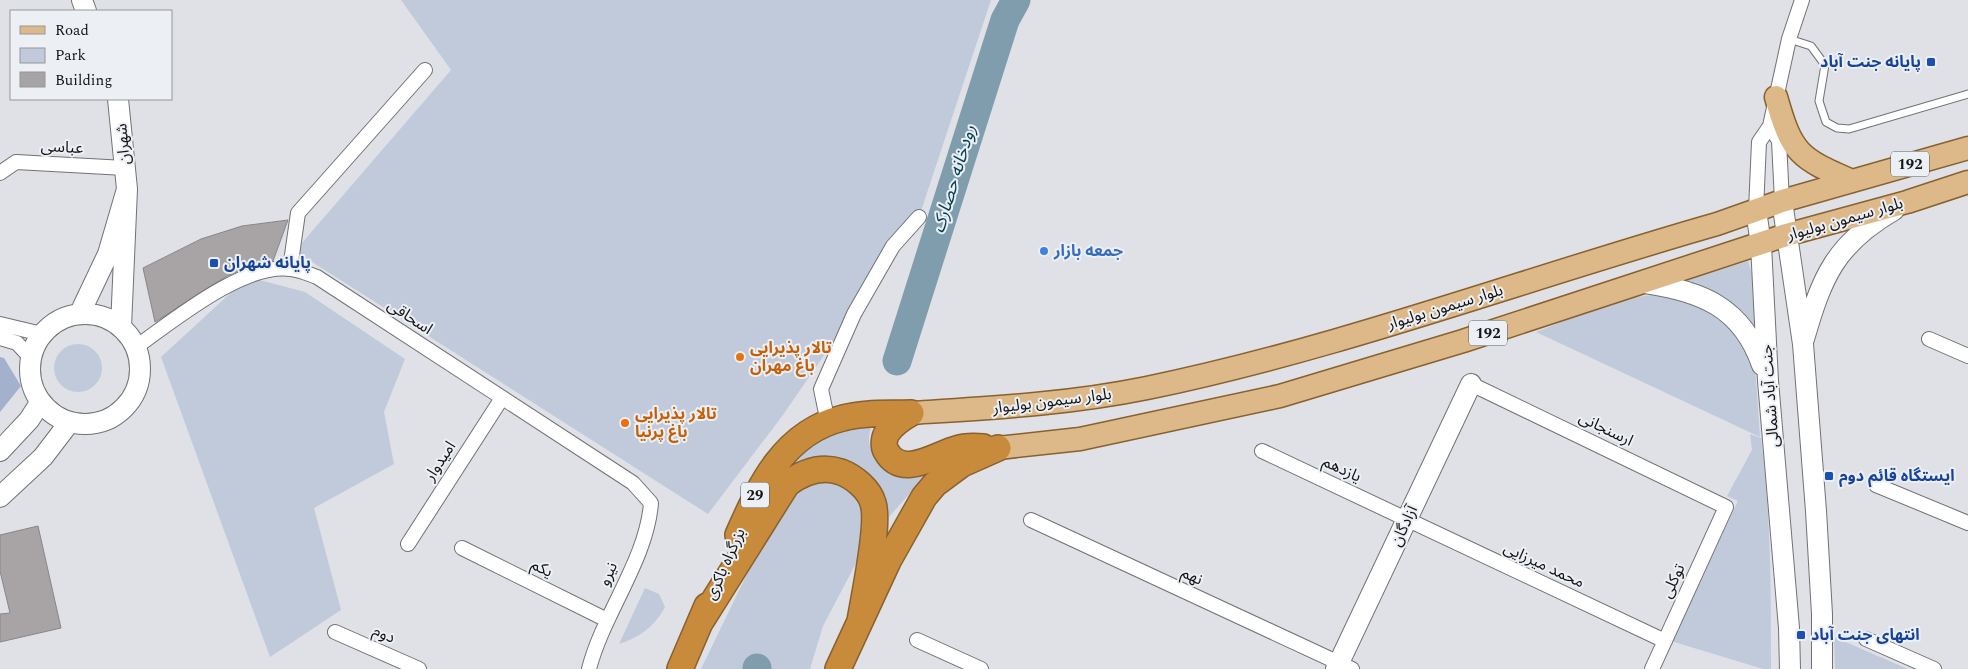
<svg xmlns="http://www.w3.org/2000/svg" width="1968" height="669" font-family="Spectral,'Noto Sans Arabic',serif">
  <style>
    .green { fill: #c1cadb }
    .forest { fill: #a4b1cc }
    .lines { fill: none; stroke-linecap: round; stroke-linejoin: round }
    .river { stroke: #809dae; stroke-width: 29 }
    .building { fill: #a8a3a5; stroke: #8a8587 }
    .lane-casing { stroke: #707276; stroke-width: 9 }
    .street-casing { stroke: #707276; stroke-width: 16 }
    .secondary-casing { stroke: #707276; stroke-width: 22 }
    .primary-casing { stroke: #88612e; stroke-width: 25 }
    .highway-casing { stroke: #88612e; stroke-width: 28 }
    .lane { stroke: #fff; stroke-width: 7 }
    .street { stroke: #fff; stroke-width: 14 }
    .secondary { stroke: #fff; stroke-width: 20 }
    .primary { stroke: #ddb989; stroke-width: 22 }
    .highway { stroke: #c78b3b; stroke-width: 25 }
    .transit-dot { fill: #1a4fb4; stroke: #eceff3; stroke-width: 2 }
    .shop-dot { fill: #3f7fe0; stroke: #eceff3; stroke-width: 2 }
    .food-dot { fill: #e8710a; stroke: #eceff3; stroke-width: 2 }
    .labels { text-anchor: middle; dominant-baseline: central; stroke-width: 4; stroke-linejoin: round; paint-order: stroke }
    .shield { fill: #eceff3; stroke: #555658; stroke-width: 1 }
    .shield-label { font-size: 15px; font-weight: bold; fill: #141416 }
    .transit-label { font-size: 16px; font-weight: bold; fill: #164399; stroke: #eceff3; text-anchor: start }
    .street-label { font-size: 16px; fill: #141416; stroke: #eceff3 }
    .shop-label { font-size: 16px; font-weight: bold; fill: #366cbe; stroke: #eceff3; text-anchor: start }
    .food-label { font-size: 16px; font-weight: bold; fill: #c56008; stroke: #eceff3; text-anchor: start }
    .water-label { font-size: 18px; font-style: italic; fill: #003e56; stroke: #eceff3 }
  </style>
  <rect width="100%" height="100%" fill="#dfe1e6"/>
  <!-- green -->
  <path class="green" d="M401,0H991L919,217L783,415L708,514L295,251L451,70Z
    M1748,261L1755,285L1760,343L1675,284Z
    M248,277L305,292L405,359L384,412L394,464L314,508L341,610L270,657L161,357Z
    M1660,294L1676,295L1730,324L1755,366L1760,437L1536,332C1575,317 1618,297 1660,294Z
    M54 368a24 24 0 1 1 48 0a24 24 0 1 1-48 0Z
    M875,422C860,440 875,468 896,474C905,476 921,471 931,470L887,519L883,501L875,482L778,477L805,447L839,429Z
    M1750,434L1761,438C1771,515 1771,591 1771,669H1763L1671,641L1738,501L1727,496L1752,450Z
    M817,474L863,492L864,548L823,626L810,669H701L789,487Z
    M645,588L659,594L665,607C655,626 639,638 619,644Z
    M1834,637L1908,669H1835Z"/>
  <!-- forest -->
  <path class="forest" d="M0,357L4,358L21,386L0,412Z"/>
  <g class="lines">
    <!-- river -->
    <path class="river" d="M897,361L1005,20L1016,0
      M757,669V668"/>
  </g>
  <!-- building -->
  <path class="building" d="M288,220L273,261L250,266L227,276L155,322L143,268L201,239L242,226Z
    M38,526L61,628L0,642V614L10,613L0,571V535Z"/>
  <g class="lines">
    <defs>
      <path id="lane" d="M1789,39L1811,46L1825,65L1819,101L1826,122L1837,128L1849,129L1968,94"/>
      <path id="street" d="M1770,126L1779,141L1782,201
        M0,173L16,162L125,168
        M1756,210L1759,142L1770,126L1789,39L1802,0
        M290,269L298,213L425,70
        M0,324L42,334
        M0,338L17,343L30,357
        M1929,339L1968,356
        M136,347C173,321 244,262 291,269C300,270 309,274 317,277L633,483L651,503C647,559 603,614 589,669
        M1471,384L1726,507L1652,669
        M828,423L821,389L854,314L893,246L919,217
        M1262,451L1665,641
        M1876,485L1968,523
        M1031,520L1352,669
        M408,544L502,398
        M462,548L607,620
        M335,632L419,669
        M1866,639L1934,669
        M917,640L981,669"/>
      <path id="secondary" d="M82,0L86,11
        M118,99L127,189
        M1782,201L1803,344L1816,511L1822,614V669
        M1756,210L1761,245L1768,381L1789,628L1790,669
        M1645,283C1701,291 1742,307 1762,365
        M80,313L108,254L127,189L121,327
        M30 369a55 55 0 1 1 110 0a55 55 0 1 1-110 0Z
        M1804,339C1822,277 1835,244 1894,210
        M0,451L29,420L40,403
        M0,497L43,457L69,423
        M1336,669L1471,384"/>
      <path id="primary" d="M1776,97C1792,154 1799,158 1852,181
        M911,413C990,408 1069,404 1147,388C1341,348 1527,278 1717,224L1782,201L1968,148
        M998,448L1080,439L1280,396L1463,341L1786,235L1907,202L1968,182"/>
      <path id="highway" d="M911,413C902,418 893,424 887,433C884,438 883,446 886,451C902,480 937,454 956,449C965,446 974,446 983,447
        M738,535C760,485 784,432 843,418C864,412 889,414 911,413
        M701,621L787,484C803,472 821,465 841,472C854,477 869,489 873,503C880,524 864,596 860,621
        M680,669L707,606
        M838,669L888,561L924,497L935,484L962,464L998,448"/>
    </defs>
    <!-- lane casing -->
    <use href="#lane" class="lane-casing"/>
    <!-- street casing -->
    <use href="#street" class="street-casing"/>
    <!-- secondary casing -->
    <use href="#secondary" class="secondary-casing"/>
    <!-- primary casing -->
    <use href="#primary" class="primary-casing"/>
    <!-- highway casing -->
    <use href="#highway" class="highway-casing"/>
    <!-- lane -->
    <use href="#lane" class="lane"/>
    <!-- street -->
    <use href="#street" class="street"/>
    <!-- secondary -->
    <use href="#secondary" class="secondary"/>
    <!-- primary -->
    <use href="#primary" class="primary"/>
    <!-- highway -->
    <use href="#highway" class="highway"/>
  </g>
  <!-- markers -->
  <g class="transit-dot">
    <rect x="1926" y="57" width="10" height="10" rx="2.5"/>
    <rect x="209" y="258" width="10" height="10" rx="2.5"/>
    <rect x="1824" y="471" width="10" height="10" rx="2.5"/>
    <rect x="1796" y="630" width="10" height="10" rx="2.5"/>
  </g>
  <circle class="shop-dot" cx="1044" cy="251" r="5"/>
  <g class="food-dot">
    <circle cx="740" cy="357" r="5"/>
    <circle cx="625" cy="423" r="5"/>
  </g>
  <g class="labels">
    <!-- shield labels -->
    <g class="shield">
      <rect x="1891" y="151.5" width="38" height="25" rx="4"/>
      <rect x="1469" y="320.5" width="38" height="25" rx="4"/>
      <rect x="741" y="482.5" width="28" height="25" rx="4"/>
    </g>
    <g class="shield-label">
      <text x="1910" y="164">192</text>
      <text x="1488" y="333">192</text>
      <text x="755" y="495">29</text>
    </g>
    <!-- transit labels -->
    <g class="transit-label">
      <text x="1921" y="62" text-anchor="end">پایانه جنت آباد</text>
      <text x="224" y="263">پایانه شهران</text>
      <text x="1839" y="476">ایستگاه قائم دوم</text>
      <text x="1811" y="635">انتهای جنت آباد</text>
    </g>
    <!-- street labels -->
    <g class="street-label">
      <text transform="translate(123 144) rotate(-95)">شهران</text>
      <text transform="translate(62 147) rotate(3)">عباسی</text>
      <text transform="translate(1845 219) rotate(-16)">بلوار سیمون بولیوار</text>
      <text transform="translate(1445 307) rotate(-17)">بلوار سیمون بولیوار</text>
      <text transform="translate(410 317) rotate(33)">اسحاقی</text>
      <text transform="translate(1770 396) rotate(-94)">جنت آباد شمالی</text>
      <text transform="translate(1052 401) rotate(-7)">بلوار سیمون بولیوار</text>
      <text transform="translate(1606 429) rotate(26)">ارسنجانی</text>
      <text transform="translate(440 461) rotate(-57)">امیدوار</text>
      <text transform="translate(1342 469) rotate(25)">یازدهم</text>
      <text transform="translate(1404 526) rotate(-65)">آزادگان</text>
      <text transform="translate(725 564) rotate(-66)">بزرگراه باکری</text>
      <text transform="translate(1544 565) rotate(25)">محمد میرزایی</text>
      <text transform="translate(542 568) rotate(26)">یکم</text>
      <text transform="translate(608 574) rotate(-66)">نیرو</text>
      <text transform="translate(1192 576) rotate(25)">نهم</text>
      <text transform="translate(1673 581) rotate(-65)">توکلی</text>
      <text transform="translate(384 634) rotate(24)">دوم</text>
    </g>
    <!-- shop labels -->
    <g class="shop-label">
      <text x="1054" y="251">جمعه بازار</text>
    </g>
    <!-- food labels -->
    <g class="food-label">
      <text x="750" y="348">تالار پذیرایی<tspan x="750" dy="18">باغ مهران</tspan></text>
      <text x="635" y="414">تالار پذیرایی<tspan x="635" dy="18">باغ پرنیا</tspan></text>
    </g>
    <!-- water labels -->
    <g class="water-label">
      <text transform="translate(954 179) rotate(-73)">رودخانه حصارک</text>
    </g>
  </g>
  <!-- legend -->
  <rect x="10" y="10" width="162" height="90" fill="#eceff3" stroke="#96979b"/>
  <rect x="20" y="26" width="25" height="8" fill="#ddb989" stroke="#96979b"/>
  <text x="55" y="35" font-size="15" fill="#141416">Road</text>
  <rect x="20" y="48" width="25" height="15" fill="#c1cadb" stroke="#96979b"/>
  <text x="55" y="60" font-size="15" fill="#141416">Park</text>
  <rect x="20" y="72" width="25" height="15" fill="#a8a3a5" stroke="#96979b"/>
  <text x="55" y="85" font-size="15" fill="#141416">Building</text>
</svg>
